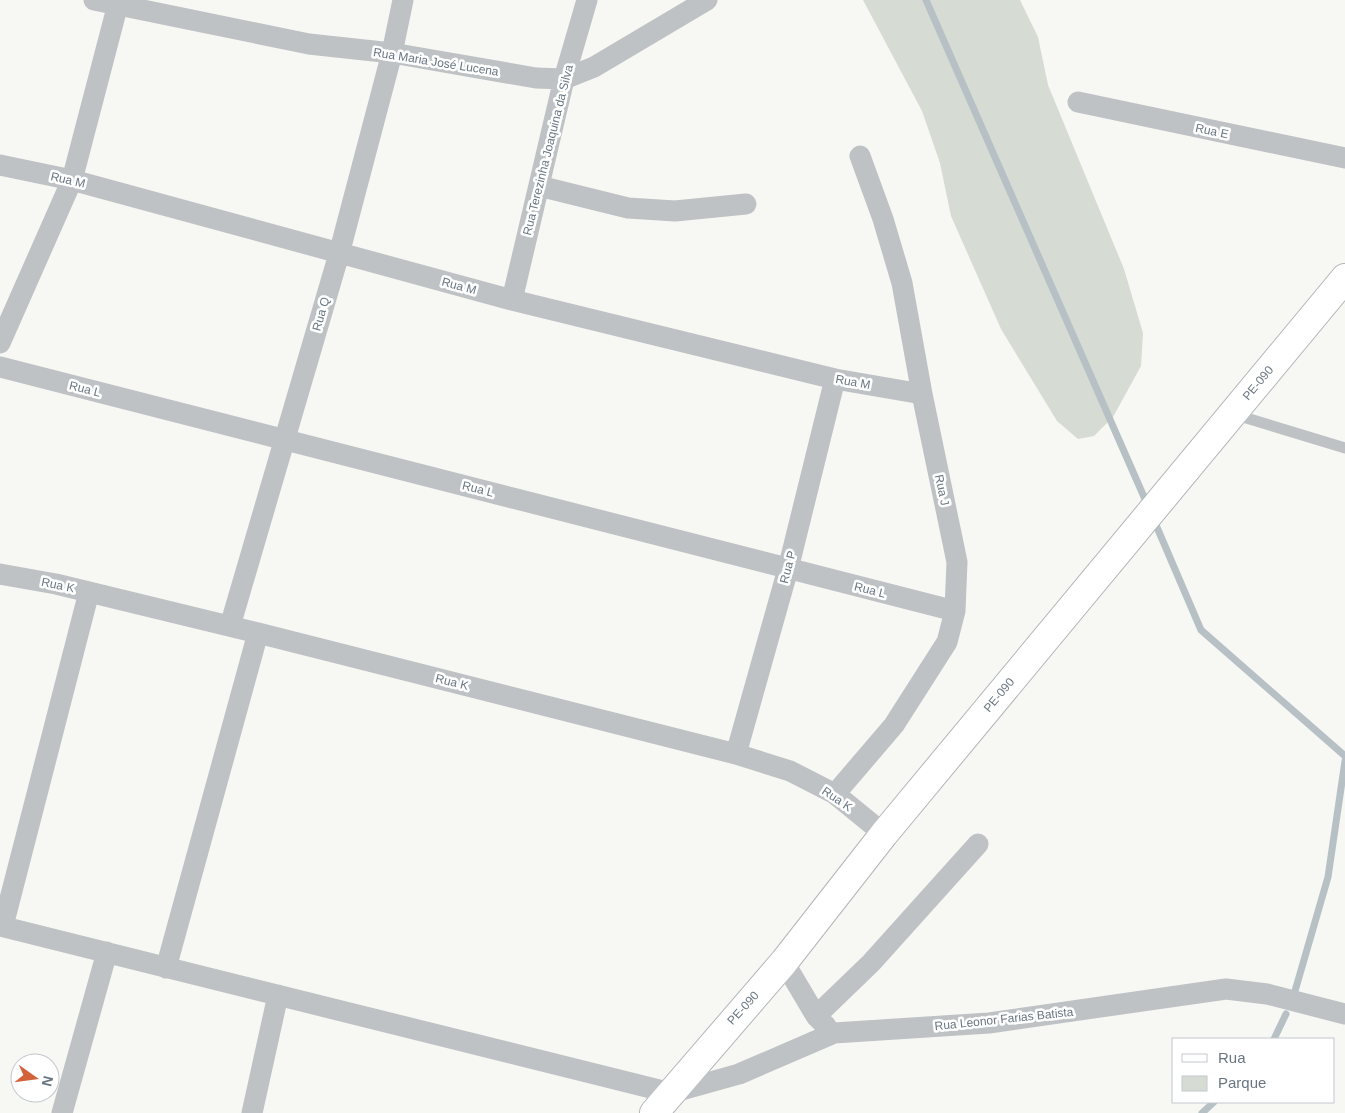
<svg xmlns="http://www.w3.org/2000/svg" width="1345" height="1113" font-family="Helvetica,sans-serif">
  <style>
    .green { fill: #d6dbd4 }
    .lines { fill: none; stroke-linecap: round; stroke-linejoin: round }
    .stream { stroke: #b7c1c5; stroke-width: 7 }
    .primary-casing { stroke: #b2b6b9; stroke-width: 30 }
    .lane { stroke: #bec2c5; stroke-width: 11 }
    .street { stroke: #bec2c5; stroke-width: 21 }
    .primary { stroke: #fff; stroke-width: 28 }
    .labels { text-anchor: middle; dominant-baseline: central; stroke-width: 5; stroke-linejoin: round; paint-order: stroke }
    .street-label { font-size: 12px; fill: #697682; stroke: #fff }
  </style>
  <rect width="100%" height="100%" fill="#f7f7f4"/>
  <!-- green -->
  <path class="green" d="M863,0H1020L1038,37L1048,85L1124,269L1143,333L1141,366L1113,417L1094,436L1078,439L1057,421L1001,329L951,216L940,163L922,111Z"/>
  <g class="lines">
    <!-- stream -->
    <path class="stream" d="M926,0L1148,506
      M1153,518L1201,630L1345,756
      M1295,991L1328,877L1345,761
      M1274,1039L1286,1014
      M1202,1113L1214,1102"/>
    <defs>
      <path id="primary" d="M654,1113L784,962L884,834L1345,278"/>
    </defs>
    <!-- primary casing -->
    <use href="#primary" class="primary-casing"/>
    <!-- lane -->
    <path class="lane" d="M1233,414L1345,448"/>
    <!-- street -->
    <path class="street" d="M94,0L309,44L392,53L536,78L564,79L594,67L707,0
      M1078,102L1345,158
      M0,165L72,180L512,300L835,379L922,394
      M539,186L628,208L675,211L746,204
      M512,300L564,79L587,0
      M0,343L72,180L119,0
      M0,367L955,611
      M0,574L56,584L258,633L736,754L790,771L835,794L884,834
      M230,626L339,254L392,53L403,0
      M736,754L788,569L835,379
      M835,794L894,725L947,642L955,611L957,562L922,394L902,283L883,219L860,156
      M0,926L671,1093L739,1074L834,1033L989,1023L1226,989L1267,994L1345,1014
      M3,926L89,592
      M784,962L816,1016L826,1026
      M166,968L258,633
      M816,1016L871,963L978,844
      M62,1113L107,952
      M252,1113L278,995"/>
    <!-- primary -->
    <use href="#primary" class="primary"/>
  </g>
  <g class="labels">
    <!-- street labels -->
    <g class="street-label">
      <text transform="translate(436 62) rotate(9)">Rua Maria José Lucena</text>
      <text transform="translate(1212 131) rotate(12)">Rua E</text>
      <text transform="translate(548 150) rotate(-76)">Rua Terezinha Joaquina da Silva</text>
      <text transform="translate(68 180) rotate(13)">Rua M</text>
      <text transform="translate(459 286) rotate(15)">Rua M</text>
      <text transform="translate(321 314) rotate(-74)">Rua Q</text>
      <text transform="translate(853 382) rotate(10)">Rua M</text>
      <text transform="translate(1258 383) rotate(-50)">PE-090</text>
      <text transform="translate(85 389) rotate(14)">Rua L</text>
      <text transform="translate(478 489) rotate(14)">Rua L</text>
      <text transform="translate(942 490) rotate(78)">Rua J</text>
      <text transform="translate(788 567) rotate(-75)">Rua P</text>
      <text transform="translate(58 585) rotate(12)">Rua K</text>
      <text transform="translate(870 590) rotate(14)">Rua L</text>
      <text transform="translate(452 682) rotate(14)">Rua K</text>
      <text transform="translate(999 695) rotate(-50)">PE-090</text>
      <text transform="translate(837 799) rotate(34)">Rua K</text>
      <text transform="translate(743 1008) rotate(-48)">PE-090</text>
      <text transform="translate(1004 1019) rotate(-6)">Rua Leonor Farias Batista</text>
    </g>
  </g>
  <!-- legend -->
  <rect x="1172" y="1038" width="162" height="65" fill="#ffffff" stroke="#c3c8cd"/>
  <rect x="1182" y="1054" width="25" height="8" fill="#ffffff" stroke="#c3c8cd"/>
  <text x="1218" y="1063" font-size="15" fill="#697682">Rua</text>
  <rect x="1182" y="1076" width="25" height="15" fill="#d6dbd4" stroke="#c3c8cd"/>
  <text x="1218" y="1088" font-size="15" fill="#697682">Parque</text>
  <!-- north arrow -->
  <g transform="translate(35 1078) rotate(104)"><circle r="24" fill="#ffffff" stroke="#c3c8cd"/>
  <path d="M0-4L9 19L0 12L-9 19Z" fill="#d26239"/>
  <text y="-8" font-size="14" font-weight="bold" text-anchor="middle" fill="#697682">N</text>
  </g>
</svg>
